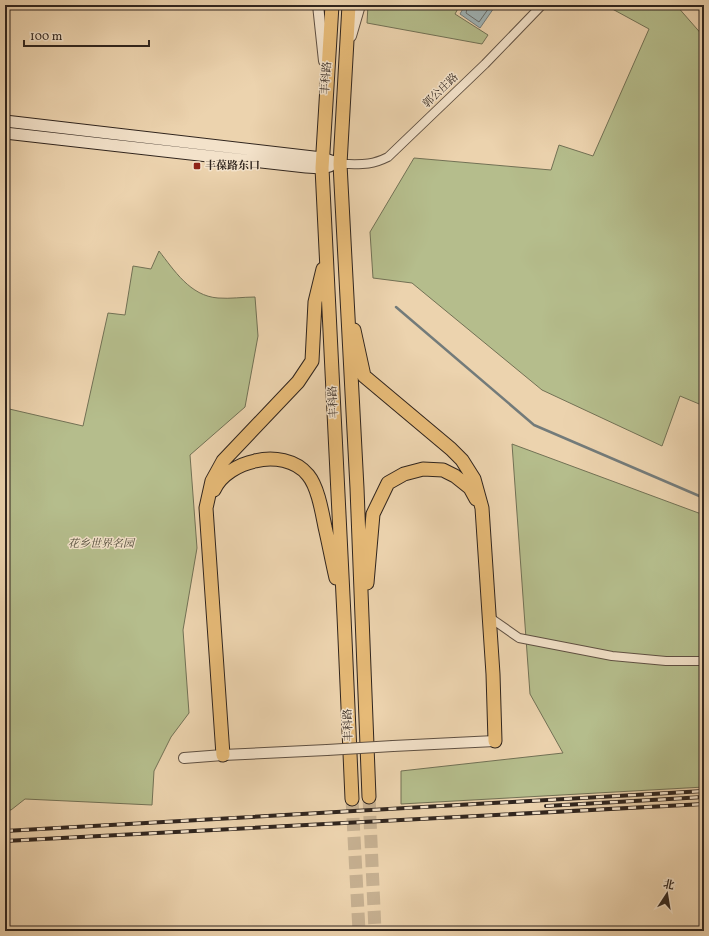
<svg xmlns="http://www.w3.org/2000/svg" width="709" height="936" font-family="Vollkorn,'Noto Serif SC',serif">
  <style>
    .green { fill: #b5bd8c; stroke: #727155 }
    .water { fill: #9fb4b7; stroke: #737b7a }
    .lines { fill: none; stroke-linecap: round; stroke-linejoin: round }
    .shore { stroke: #686c6a; stroke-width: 1 }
    .stream { stroke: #737b7a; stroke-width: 2.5 }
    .primary-tunnel { stroke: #c6b091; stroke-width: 13; stroke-dasharray: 13 6; stroke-linecap: butt }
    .minor-casing { stroke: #5f5042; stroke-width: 10 }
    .tertiary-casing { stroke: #5f5042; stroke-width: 12 }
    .secondary-casing { stroke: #30251e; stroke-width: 13 }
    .primary-casing { stroke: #30251e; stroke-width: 15 }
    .minor { stroke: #f3e2ca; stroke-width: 8 }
    .tertiary { stroke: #f3e2ca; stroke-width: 10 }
    .secondary { stroke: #f3e2ca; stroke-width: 11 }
    .primary { stroke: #e6ba77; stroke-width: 13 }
    .rail-casing { stroke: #30251e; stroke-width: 4 }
    .rail { stroke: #f3e2ca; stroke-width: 2.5; stroke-dasharray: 8; stroke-linecap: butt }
    .tertiary-bridge-casing { stroke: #5f5042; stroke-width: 12; stroke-linecap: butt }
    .tertiary-bridge { stroke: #f3e2ca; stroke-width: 10 }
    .poi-dot { fill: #8f2418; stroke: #f3e2ca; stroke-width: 1.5 }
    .labels { text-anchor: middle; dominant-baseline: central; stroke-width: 3; stroke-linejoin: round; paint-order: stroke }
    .street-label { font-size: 11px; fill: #30251e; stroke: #f3e2ca }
    .poi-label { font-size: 11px; font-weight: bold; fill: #30251e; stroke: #f3e2ca; text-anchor: start }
    .park-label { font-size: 11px; font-style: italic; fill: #514b3a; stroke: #f3e2ca }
  </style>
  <rect width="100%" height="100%" fill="#ecd3ae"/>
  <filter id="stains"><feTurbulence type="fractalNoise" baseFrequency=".005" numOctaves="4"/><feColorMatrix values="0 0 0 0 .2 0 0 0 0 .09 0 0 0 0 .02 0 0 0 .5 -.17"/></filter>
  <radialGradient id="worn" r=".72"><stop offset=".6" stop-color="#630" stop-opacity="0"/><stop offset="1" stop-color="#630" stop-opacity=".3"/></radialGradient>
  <!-- green -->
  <path class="green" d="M368,5H460L455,14L488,35L482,44L367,23Z
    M605,5H676L704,37V406L680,396L662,446L542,390L412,283L373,278L370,232L414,158L551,170L559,145L593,156L649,29Z
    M159,251C174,270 190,296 218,298C230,299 243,297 255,297L258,336L245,407L190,455L197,548L183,630L189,713L171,737L154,771L152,805L25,799L11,810H5V408L83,426L108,313L125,315L133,266L151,269Z
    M512,444L704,515V787L401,804V771L563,753L530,694Z"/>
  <!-- water -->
  <path class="water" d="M465,5H496L480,28L460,14Z"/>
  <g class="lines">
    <!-- shore -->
    <path class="shore" d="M468,5L466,13L479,22L491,5"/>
    <!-- stream -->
    <path class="stream" d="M396,307L534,425L704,498"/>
    <!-- primary-tunnel -->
    <path class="primary-tunnel" d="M369,797L375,931
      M352,799L359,931"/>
    <defs>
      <path id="minor" d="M340,164C360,164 370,166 388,157L485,64L542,5
        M489,617L519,638L612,656L666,661H704"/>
      <path id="tertiary" d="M318,5L324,61
        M351,36L360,5
        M393,746L495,741
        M184,758L223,755L327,750"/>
      <path id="secondary" d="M5,121L322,158L340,164
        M5,133L306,167L322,168L330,166"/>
      <path id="primary" d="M332,5L322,168L344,616L352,799
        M349,5L340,164L357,488L369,797
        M354,330L364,376L451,449L462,460L474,479L482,508L493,674L495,741
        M214,490C221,474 240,464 255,461C273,456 296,460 308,475C318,487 322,512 325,527C329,544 332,561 336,578
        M367,583L373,514L388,483L404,474L423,469L443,470L455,476L470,488L476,499
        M223,755L206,508L212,481L223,461L298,382L312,361L315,302L323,269"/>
    </defs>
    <!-- minor casing -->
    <use href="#minor" class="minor-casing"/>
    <!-- tertiary casing -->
    <use href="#tertiary" class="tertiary-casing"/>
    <!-- secondary casing -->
    <use href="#secondary" class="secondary-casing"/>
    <!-- primary casing -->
    <use href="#primary" class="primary-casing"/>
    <!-- minor -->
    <use href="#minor" class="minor"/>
    <!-- tertiary -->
    <use href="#tertiary" class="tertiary"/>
    <!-- secondary -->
    <use href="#secondary" class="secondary"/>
    <!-- primary -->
    <use href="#primary" class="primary"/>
    <defs>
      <path id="rail" d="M546,806L704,797
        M5,831L704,791
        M5,841L704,804"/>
    </defs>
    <!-- rail casing -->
    <use href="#rail" class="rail-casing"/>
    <!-- rail -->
    <use href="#rail" class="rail"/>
    <defs>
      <path id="tertiary-bridge" d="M327,750L393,746"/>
    </defs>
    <!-- tertiary-bridge casing -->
    <use href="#tertiary-bridge" class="tertiary-bridge-casing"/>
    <!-- tertiary-bridge -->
    <use href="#tertiary-bridge" class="tertiary-bridge"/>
  </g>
  <!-- markers -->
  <rect class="poi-dot" x="193" y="162" width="8" height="8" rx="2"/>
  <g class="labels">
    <!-- street labels -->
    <g class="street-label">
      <text transform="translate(327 78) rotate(-86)">丰科路</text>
      <text transform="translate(441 91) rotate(-44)">郭公庄路</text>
      <text transform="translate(334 402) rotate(-93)">丰科路</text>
      <text transform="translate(349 725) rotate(-92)">丰科路</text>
    </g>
    <!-- poi labels -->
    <g class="poi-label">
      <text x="205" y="166">丰葆路东口</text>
    </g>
    <!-- park labels -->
    <g class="park-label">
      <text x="101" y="544">花乡世界名园</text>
    </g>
  </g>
  <!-- margin -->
  <rect width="709" height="936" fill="none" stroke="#ecd3ae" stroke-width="20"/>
  <rect x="6" y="6" width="697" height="924" fill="none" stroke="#30251e" stroke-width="2"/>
  <rect x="10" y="10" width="689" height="916" fill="none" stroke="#30251e"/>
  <!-- north arrow -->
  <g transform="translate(667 894) rotate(12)" stroke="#f3e2ca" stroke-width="3" paint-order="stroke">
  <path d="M0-3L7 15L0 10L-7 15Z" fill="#30251e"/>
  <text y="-6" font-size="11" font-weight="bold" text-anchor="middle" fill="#30251e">北</text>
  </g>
  <!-- scale -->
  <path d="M24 40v6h125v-6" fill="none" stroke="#30251e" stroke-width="2"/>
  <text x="30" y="40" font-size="12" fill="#30251e" stroke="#f3e2ca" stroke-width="3" paint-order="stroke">100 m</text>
  <rect width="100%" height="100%" filter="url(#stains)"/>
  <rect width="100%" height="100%" fill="url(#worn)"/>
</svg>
